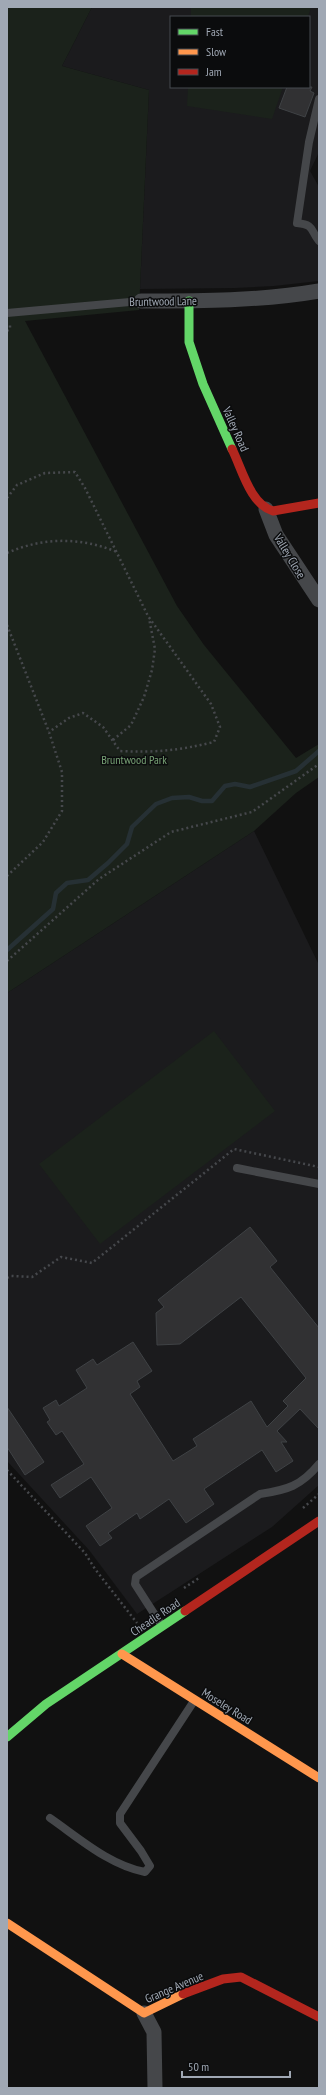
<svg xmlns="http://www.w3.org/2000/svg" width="326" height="2095" font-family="'PT Sans Narrow',sans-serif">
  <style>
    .built { fill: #1b1b1d; fill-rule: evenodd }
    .green { fill: #1b221b }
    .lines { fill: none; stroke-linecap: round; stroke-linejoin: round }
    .stream { stroke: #263034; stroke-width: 4.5 }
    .building { fill: #313133; stroke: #3f4245 }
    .path { stroke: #46484c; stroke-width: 2.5; stroke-dasharray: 2 3; stroke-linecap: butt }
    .lane { stroke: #45474a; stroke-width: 8 }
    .street { stroke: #45474a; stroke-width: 15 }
    .fast { stroke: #63d668; stroke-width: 9 }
    .slow { stroke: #ff974d; stroke-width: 9 }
    .jam { stroke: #b3261e; stroke-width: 9 }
    .labels { text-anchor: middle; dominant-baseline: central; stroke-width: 3; stroke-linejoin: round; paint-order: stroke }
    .street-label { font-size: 12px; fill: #a0a8b4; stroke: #0b0c0d }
    .park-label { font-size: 12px; fill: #77a175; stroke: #0b0c0d }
  </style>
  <rect width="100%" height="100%" fill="#111"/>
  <!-- built -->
  <path class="built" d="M92,7H319V152L310,171L319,187V281L274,286L235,288L140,289L149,90L62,66ZM171,17H309V87H171Z
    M254,831L319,965V1485L272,1527L137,1614L89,1550L7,1461V993Z"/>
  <!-- green -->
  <path class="green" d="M7,7H92L62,66L149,90L139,310L25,321L177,606L204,645L296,758L319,744V777L296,793L254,831L7,993Z
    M191,7H311L308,17H191Z
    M188,87H283L272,119L187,106Z
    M214,1031L275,1111L100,1244L39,1164Z"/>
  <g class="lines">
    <!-- stream -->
    <path class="stream" d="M7,950L53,909L56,893L67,883L88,880L108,863L127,844L132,827L156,804L172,798L189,797L202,801H212L225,786L235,784L250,787L296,771L319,751"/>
  </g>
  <!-- building -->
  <path class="building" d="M287,87H312L310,91L314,93L305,117L279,108Z
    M250,1227L277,1261L270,1267L319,1328V1429L300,1409L277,1431L287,1442H281L293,1461L276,1472L262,1450L204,1489L214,1504L186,1523L169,1499L140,1519L137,1513L108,1533L112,1538L100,1546L86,1526L112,1508L91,1477L60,1498L51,1485L84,1464L62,1431L56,1435L47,1422L50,1420L43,1408L56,1400L59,1406L87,1388L76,1370L93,1359L97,1365L133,1342L152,1371L137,1381L140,1387L130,1394L173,1461L197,1446L193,1439L251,1401L267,1427L288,1406L283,1401L306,1378L241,1297L180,1344L157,1345L156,1313L164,1307L158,1300Z
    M7,1407L44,1462L25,1475L7,1447Z"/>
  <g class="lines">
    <!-- path -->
    <path class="path" d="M7,331L10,329V323
      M7,498L17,485L45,473L75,472L85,488L148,616L211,704L220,727L214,742C181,750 155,753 120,751L103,727L83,713L69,718L49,732
      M7,553C43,537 81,537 117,552
      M7,625L49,732L62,772V811L43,842L7,876
      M113,740L131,725L144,697L152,670L155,649L149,618
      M7,961L99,879L171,832L252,812L319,764
      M7,1278L11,1276L32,1277L61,1257L92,1263L234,1149L319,1167
      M7,1470L85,1553L95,1569L137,1623
      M303,1508L319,1494
      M184,1588L199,1578"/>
    <!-- lane -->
    <path class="lane" d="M319,99L309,142L297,223C315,225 310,230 319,241
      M7,313L141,301
      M237,1168L319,1184
      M162,1626L135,1584L136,1577L260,1494C287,1490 301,1486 319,1464
      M50,1818C79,1838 109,1865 145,1872L150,1866L141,1851L120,1823V1814L194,1701"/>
    <!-- street -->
    <path class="street" d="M141,301C200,301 261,301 319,291
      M266,509L276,535L319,600
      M144,2013L154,2032L155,2088"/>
    <!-- fast -->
    <path class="fast" d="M189,301V342L203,384L232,449
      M7,1737L46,1704L185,1611"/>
    <!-- slow -->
    <path class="slow" d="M122,1654L319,1778
      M7,1923L144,2013L183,1994"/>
    <!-- jam -->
    <path class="jam" d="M232,449C242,469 250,504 273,511L319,503
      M185,1611L319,1521
      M183,1994L223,1979L241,1977L319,2017"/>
  </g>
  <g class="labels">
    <!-- street labels -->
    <g class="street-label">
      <text transform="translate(163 301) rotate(-1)">Bruntwood Lane</text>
      <text transform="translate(236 429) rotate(66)">Valley Road</text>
      <text transform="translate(290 556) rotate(59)">Valley Close</text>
      <text transform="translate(155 1617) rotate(-34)">Cheadle Road</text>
      <text transform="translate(227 1706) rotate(32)">Moseley Road</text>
      <text transform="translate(174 1987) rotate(-23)">Grange Avenue</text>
    </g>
    <!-- park labels -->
    <g class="park-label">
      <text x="134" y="759">Bruntwood Park</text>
    </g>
  </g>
  <!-- border -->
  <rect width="326" height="2095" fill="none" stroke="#a0a8b4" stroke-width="16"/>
  <!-- legend -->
  <rect x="170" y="16" width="140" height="72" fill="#0b0c0d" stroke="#474a50"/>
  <rect x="178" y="29" width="20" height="6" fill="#63d668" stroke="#474a50"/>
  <text x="206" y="36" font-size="12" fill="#a0a8b4">Fast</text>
  <rect x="178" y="49" width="20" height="6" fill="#ff974d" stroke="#474a50"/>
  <text x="206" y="56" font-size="12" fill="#a0a8b4">Slow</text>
  <rect x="178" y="69" width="20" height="6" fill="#b3261e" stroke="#474a50"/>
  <text x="206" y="76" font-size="12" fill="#a0a8b4">Jam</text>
  <!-- scale -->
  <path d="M182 2071v6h108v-6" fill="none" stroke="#a0a8b4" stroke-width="2"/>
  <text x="188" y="2071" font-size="12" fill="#a0a8b4" stroke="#0b0c0d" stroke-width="3" paint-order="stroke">50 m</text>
</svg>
